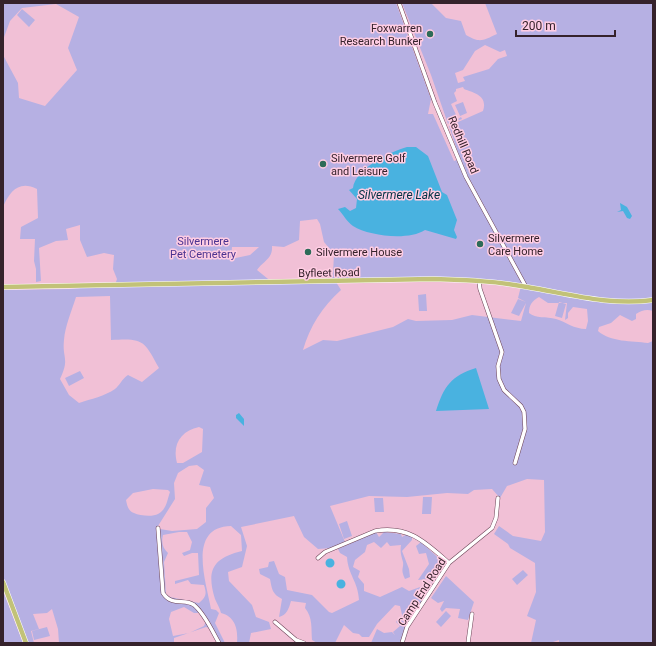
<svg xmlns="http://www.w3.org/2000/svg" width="656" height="646" font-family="Roboto,sans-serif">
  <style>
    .green { fill: #b6b0e3; fill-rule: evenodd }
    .water { fill: #49b2e0 }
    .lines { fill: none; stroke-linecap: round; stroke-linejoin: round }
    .minor-casing { stroke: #6c4356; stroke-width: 4.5 }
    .major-casing { stroke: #fff; stroke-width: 5.5 }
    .minor { stroke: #fff; stroke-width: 3.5 }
    .major { stroke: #c2c278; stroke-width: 4.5 }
    .poi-dot { fill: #2d6b58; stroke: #ffcde3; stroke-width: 1.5 }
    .labels { text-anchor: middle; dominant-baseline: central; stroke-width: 3; stroke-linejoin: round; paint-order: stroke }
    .poi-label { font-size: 11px; fill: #35222b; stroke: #ffcde3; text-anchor: start }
    .street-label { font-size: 11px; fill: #35222b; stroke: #ffcde3 }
    .park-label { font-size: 11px; fill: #4b3390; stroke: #ffcde3 }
    .water-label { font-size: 12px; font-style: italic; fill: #013244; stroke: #ffcde3 }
  </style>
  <rect width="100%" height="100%" fill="#f1c0d6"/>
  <!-- green -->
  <path class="green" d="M3,3H396L431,99L428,114H433L454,161L460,159L449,126L483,111C488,96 475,93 464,89L463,87L456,89V91L454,93L457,101L451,104L458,119L461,117L462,119L448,124L431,75L402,3H431L446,18L461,21L466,35C480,43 482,41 497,34L485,3H653V311C647,309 642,310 636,314V319L632,321L620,315L611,323L599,327L598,331C610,342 632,341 648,343L653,341V643H559V640L550,643H531L536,620L527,616L536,592L535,563L510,548L508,544L494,534L499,526L513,536L541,541L545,532L544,480L527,479L507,486L500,498L492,489L474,490L468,494L447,493L407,497L369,496L330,506L345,542L332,548L318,549L304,537L294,516L241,527L247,546L242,567L228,572L229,581L252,605L256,617L269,622L271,629L251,633L249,643H237C238,630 236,617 221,613C220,608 217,604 215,599C206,570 213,558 242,551L241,535L231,526C187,527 206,581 211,609L216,610L219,613L215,623L225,643H218L211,629L206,627L174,638V643H59L58,629L52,609L47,613L33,614L39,629L31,631L34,643H28L3,576V290L69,289L115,285L117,279L113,269L114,255L104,253L87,257L80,240V225L66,229L68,240L56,241L39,248L41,281L36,282V269L34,261L35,239H20L21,227L38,218L37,189C19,180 10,191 3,207V55L18,83L19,98L45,106L77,70L68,48L79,17L56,4L22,8L10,21L3,40ZM485,45L500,52L505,50L507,56L498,59L489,69L463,77L465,81L458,83L455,73L463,70L475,51ZM317,219L320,224L324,242L334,254L333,273L331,279H336V281L273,283L257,270C263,261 273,259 272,246L284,247L299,240L300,221ZM232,247H259L250,255L231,259ZM467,280L521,286L518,298L526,302L518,299L511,313L519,316L526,303L521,321L472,315L452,320L416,321L408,319L393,327L337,341L323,340L303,350C310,326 322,307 341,290L336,282ZM110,296L111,340C143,338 144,340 159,368L142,382L128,375C121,380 120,385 115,389C105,396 91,399 79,403L69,395L60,379C70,358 62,359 64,340C65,326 72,310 76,297ZM539,297L548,303H567L565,320L568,318V313L573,307L587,309L588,321L586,329C574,329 566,322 556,319C546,316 536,319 529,313C529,305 532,301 539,297ZM199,427L203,429L202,452L183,463H177C172,444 181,431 199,427ZM197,465L204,470L199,485L210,487L214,498L206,508V522L197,529L172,531L160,529L158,526L175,499L174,483L178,473L189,466ZM153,489L168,490L170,492C167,500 167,509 158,514C153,517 140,516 134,513C128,511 127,505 126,500L133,493ZM179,532H187L192,542L190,550L182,553L184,556L192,553H198L199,575L175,581V584L188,580L191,584L204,585C207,594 206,597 199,603L170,597L166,594L164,562L168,553C163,548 161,543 163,535ZM184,607L194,613H202L206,621L204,626L189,633L173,636L169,619L171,612Z
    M22,9L35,20L29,27L17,15Z
    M463,102L467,113L460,116L455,105Z
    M426,294L427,311H419L418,295Z
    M559,302L566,304L562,318L555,316Z
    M80,371L84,378L69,386L65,378Z
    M423,497H432L431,514H422Z
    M374,498H383L384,512H375Z
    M347,521L352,536L344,539L339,524Z
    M376,532L379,537L384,532L401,534L402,537L407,534L412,536V540L402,551L409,569L410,577L405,579C400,569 404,568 403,562C401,555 400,552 401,545L390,546L387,542L381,548L374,542L367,545L365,552L355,560L353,567L360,571L358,577L364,584V591L380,597L402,587L409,591L423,586L431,591L407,628L400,643H371L377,629L384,633L392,632L395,635L393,632L400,626L396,622L401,616L403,619L400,606L395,605L377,624L369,637H362L359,634L353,633L344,625L335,643H317L312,640C311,628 313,618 305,608L306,603L291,601C289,608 287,615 279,617L282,599C272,594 272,589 270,579L260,574L259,569L268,567L269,562L274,561L279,574L285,577L287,590L312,595L329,612L332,613L359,600C358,581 348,575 347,557L340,553L338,549Z
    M421,542L445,564L432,583L427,579L418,580L429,564L426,553L419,554L416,546Z
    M523,570L528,575L517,585L512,579Z
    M446,576L474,602L468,620L458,618L460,609L446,608L442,612L440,609L444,601L438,603L431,598Z
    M3,591L23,643H3Z
    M446,611L451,616L441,627L436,622Z
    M47,627L50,636L34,640L32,631Z"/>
  <!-- water -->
  <path class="water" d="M407,147H416L428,156L442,192L447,195L457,220L454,230L457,237L456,239L425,230C408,241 369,236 353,226C347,222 343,214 338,209L345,207L350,211L356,208L357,199L349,190L353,188C355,169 391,151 407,147Z
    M620,203L627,207L632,216L630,219L627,218L623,211L617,212L621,210Z
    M476,368L489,409L436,411C444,386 451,376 476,368Z
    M239,413L244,419V426L236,418V415Z
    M325.5 563a4.5 4.5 0 1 1 9 0a4.5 4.5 0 1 1-9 0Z
    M336.5 584a4.5 4.5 0 1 1 9 0a4.5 4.5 0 1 1-9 0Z"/>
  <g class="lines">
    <defs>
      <path id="minor" d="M399,3L435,103L466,177L526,287
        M479,281L480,289L502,352L498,366L499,379L504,390L521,406L524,412L525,429L515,463
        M158,528L163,593C172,607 185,598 194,605C205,614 212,631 219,643
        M318,558L325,552L375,531C409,525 426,543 449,563
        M275,622L296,640L304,643
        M402,643L407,627L449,563L492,528L496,518L498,498
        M468,643L472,614"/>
      <path id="major" d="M3,287L433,279C465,280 496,281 527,287C569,294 610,306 653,300
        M3,582L26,643"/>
    </defs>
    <!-- minor casing -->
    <use href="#minor" class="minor-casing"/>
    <!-- major casing -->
    <use href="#major" class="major-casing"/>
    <!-- minor -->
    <use href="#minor" class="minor"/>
    <!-- major -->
    <use href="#major" class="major"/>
  </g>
  <!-- markers -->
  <g class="poi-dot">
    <circle cx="430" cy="34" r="4"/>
    <circle cx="323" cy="164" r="4"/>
    <circle cx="480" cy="244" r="4"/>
    <circle cx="308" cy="252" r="4"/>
  </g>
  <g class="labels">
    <!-- poi labels -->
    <g class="poi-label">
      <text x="422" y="28" text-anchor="end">Foxwarren<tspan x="422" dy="13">Research Bunker</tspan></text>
      <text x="331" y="158">Silvermere Golf<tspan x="331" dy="13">and Leisure</tspan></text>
      <text x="488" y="238">Silvermere<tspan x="488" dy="13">Care Home</tspan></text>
      <text x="316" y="252">Silvermere House</text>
    </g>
    <!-- street labels -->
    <g class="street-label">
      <text transform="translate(463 145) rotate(67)">Redhill Road</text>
      <text transform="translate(329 273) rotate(-1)">Byfleet Road</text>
      <text transform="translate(422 592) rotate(-57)">Camp End Road</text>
    </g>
    <!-- park labels -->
    <g class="park-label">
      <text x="203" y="241">Silvermere<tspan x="203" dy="13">Pet Cemetery</tspan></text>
    </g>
    <!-- water labels -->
    <g class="water-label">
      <text x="399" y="195">Silvermere Lake</text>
    </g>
  </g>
  <!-- border -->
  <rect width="656" height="646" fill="none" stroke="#35222b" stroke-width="8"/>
  <!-- scale -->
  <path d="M516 30v6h99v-6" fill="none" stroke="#35222b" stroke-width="2"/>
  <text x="522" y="30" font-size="12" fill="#35222b" stroke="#ffcde3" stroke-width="3" paint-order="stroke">200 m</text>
</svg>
